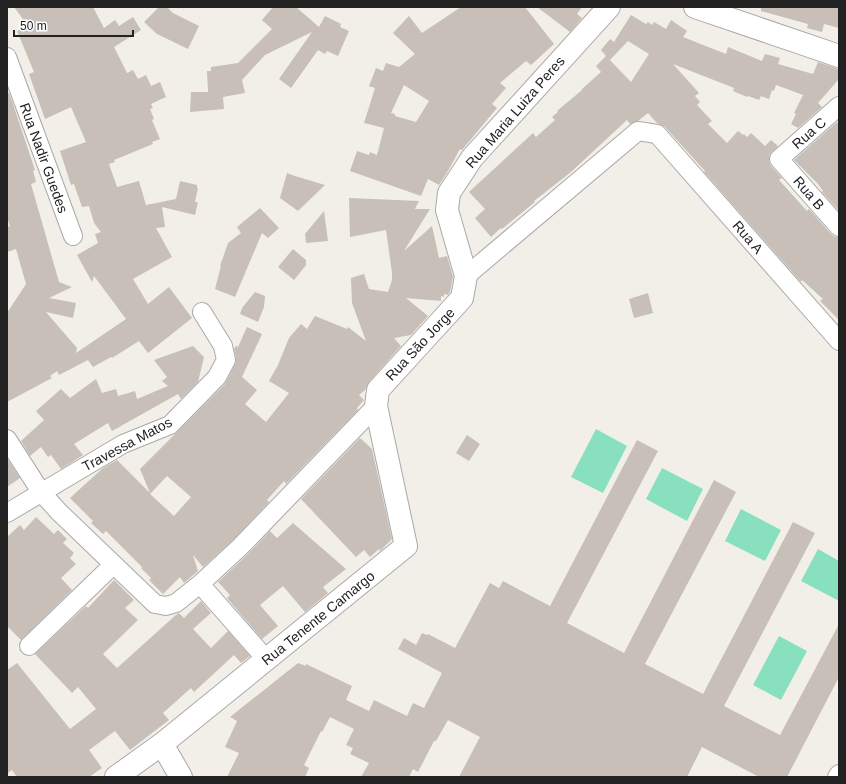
<svg xmlns="http://www.w3.org/2000/svg" width="846" height="784" font-family="Arial,sans-serif">
  <style>
    .pitch { fill: #88e0be }
    .building { fill: #c7bfb8; fill-rule: evenodd }
    .lines { fill: none; stroke-linecap: round; stroke-linejoin: round }
    .minor-casing { stroke: #a9a9a9; stroke-width: 20 }
    .tertiary-casing { stroke: #a9a9a9; stroke-width: 24 }
    .minor { stroke: #fff; stroke-width: 18 }
    .tertiary { stroke: #fff; stroke-width: 22 }
    .labels { text-anchor: middle; dominant-baseline: central; stroke-width: 3; stroke-linejoin: round; paint-order: stroke }
    .street-label { font-size: 14px; fill: #222; stroke: #fff }
  </style>
  <rect width="100%" height="100%" fill="#f2efe9"/>
  <!-- pitch -->
  <path class="pitch" d="M596,429L627,446L603,493L571,477Z
    M662,468L703,489L687,521L646,499Z
    M741,509L781,530L765,561L725,541Z
    M818,549L839,561V601L801,581Z
    M779,636L807,651L781,700L753,685Z"/>
  <!-- building -->
  <path class="building" d="M14,7H93L104,28L115,20L119,26L133,17L141,30L114,47L127,73L133,70L138,79L146,75L151,86L160,82L166,97L151,104L153,108L150,109L154,119L152,120L160,139L152,142L153,144L114,160L115,162L109,164L117,187L139,181L146,205L176,199L180,181L197,185V188H198L195,202H198L195,215L162,207L165,227L156,228L172,257L133,279L148,304L169,287L192,318L148,353L139,341L112,358L111,357L93,367L88,360L59,375L57,371L50,376L52,378L7,402V313L26,284L16,249L7,252V227L10,226L7,218V93H9L12,101L35,170L33,171L36,182L31,184L59,282L72,287L49,298L76,303L73,318L46,312L77,348L76,353L126,319L94,276L92,282L77,255L98,243L95,234L101,232L94,223L89,206L82,207L74,184L71,185L60,151L86,142L71,107L45,119L29,74L34,72L17,31L28,26Z
    M159,7H167L173,13L199,26L188,49L157,34L144,22Z
    M273,7H296L319,27L325,16L341,24L340,27L349,31L338,56L327,51L325,54L318,50L291,88L279,79L312,32L265,55L242,80L245,93L223,97L224,109L190,112L191,92H208L207,71H211V67L238,63L272,29L262,20Z
    M461,7H525L554,44L531,65L526,61L500,83L506,88L492,104L497,108L462,150L460,149L448,171L439,185L428,179L421,196L350,171L357,151L369,155L370,152L377,155L384,128L364,123L375,88L369,86L376,68L383,71L386,63L399,67L415,54L393,33L409,16L422,33ZM404,85L429,101L416,122L395,116V114L391,113Z
    M537,7H582L577,14L582,18L570,32Z
    M761,7H839V28L824,24L822,32L807,28L808,24L761,11Z
    M631,15L646,24L648,22L652,25L654,22L666,29L671,20L687,31L683,37L726,54L728,47L762,61L765,54L780,58L778,64L813,74L818,62L839,69V79L818,103L822,107L798,128L791,124L796,114L794,113L803,95L776,85L774,91L772,90L769,99L761,96L759,100L748,96L747,97L733,91L734,88L673,64L699,93L695,96L700,102L697,105L712,121L708,124L727,143L738,131L743,135L744,134L747,137L751,133L765,146L771,140L778,146L769,155V161L771,166L782,178L779,180L807,211L809,209L831,234L835,237H839V320L820,301L823,299L802,280L801,282L704,172L705,171L665,127L657,123L648,113L638,121L630,124L627,120L571,172L534,201L535,202L502,229L501,228L491,237L475,218L485,209L469,192L533,133L536,137L555,120L552,117L558,112L557,111L582,90V89L601,72L596,66L606,56L601,50L610,39L614,42ZM628,41L649,54L631,82L608,58L610,60Z
    M837,122L839,124V211L822,192L823,191L818,184L794,160Z
    M287,173L295,176L325,185L298,211L280,198Z
    M349,198L419,201L415,209H430L404,251L432,226L439,258L447,256L453,277L450,292L448,295L444,294V297L441,296V301L406,298L428,316L411,335L394,338L401,346L369,382L365,390L359,395L364,400L357,408L358,410L286,484L284,481L267,500L269,502L233,540L203,567L193,555L198,571L184,583L180,577L163,594L149,580L151,578L141,568L142,567L106,531L103,534L91,523L93,521L70,498L103,468L117,460L150,493L140,469L225,384L235,364L236,358L234,349L236,346L238,347L247,327L262,334L242,377L257,390L245,404L266,422L289,393L269,381L278,365L289,338L301,324L307,329L315,316L347,329L348,327L366,341L352,303L351,278L364,274L369,289L388,292L392,280V273L386,230L350,237ZM167,476L191,497L174,516L150,494Z
    M260,208L279,228L268,238L262,233L235,297L215,289L221,266H220L228,243L241,233L237,227Z
    M324,211L328,241L306,243L305,234Z
    M293,249L306,260V265L294,280L278,267Z
    M255,292L265,296L264,307L258,322L240,314L242,308Z
    M648,293L653,313L634,318L629,299Z
    M193,346L204,357L198,382L181,399L178,394L112,431L108,423L74,444L83,455L61,469L51,455L48,457L41,447L30,456L21,441L44,420L36,411L61,389L70,398L96,379L102,393L116,389L118,396L135,391L137,399L168,386L162,381L167,377L154,360Z
    M467,435L480,444L469,461L456,453Z
    M360,438L372,449L392,539L380,551L379,549L370,557L364,550L356,557L301,499Z
    M637,440L658,451L567,623L624,653L714,480L736,492L645,664L703,694L793,522L815,533L724,706L780,735L839,624V677L787,777H759L702,747L687,777H459L480,737L448,720L436,741H434L418,772L413,769L409,777H361L369,763L350,754L353,748L346,745L354,729L330,717L322,732L321,731L304,765L309,768L305,777H227L239,753L225,747L237,721L230,717L298,663L306,666V664L352,686L346,700L369,711L374,700L407,716L413,703L424,708L442,673L398,649L404,638L416,645L422,633L427,635L428,634L455,648L490,583L499,588L503,581L550,606Z
    M7,458L20,478L7,487Z
    M36,517L54,534L58,530L67,539L63,543L74,553L70,558L76,564L61,578L72,590L21,640L7,626V537L20,525L24,530Z
    M293,523L346,569L323,587L328,593L305,612L283,586L260,605L278,626L262,639L227,598L230,595L218,582L247,555L270,531L277,538Z
    M114,580L134,600L125,608L138,620L103,654L117,668L177,614L179,613L184,618L201,601L211,613L193,629L211,648L228,631L250,656L241,663L234,655L194,692L191,688L163,713L169,720L130,750L115,731L89,750L102,768L89,777H17L12,770L7,774V670L17,663L70,729L96,709L78,687L72,693L35,654L86,606L88,608Z"/>
  <g class="lines">
    <defs>
      <path id="minor" d="M7,57L73,236
        M839,106L779,159L839,227
        M466,276L638,131L657,134L839,341
        M7,439L41,492L59,512L155,604L166,606L176,603L200,584L267,660
        M7,513L123,444L170,425L217,377L226,360L223,346L202,312
        M200,584L240,547L376,406
        M29,646L113,565
        M837,777L839,774"/>
      <path id="tertiary" d="M695,7L839,56
        M162,744L181,777
        M116,777L162,744L406,546L376,406L378,390L462,298L466,276L447,210L449,193L472,158L609,7"/>
    </defs>
    <!-- minor casing -->
    <use href="#minor" class="minor-casing"/>
    <!-- tertiary casing -->
    <use href="#tertiary" class="tertiary-casing"/>
    <!-- minor -->
    <use href="#minor" class="minor"/>
    <!-- tertiary -->
    <use href="#tertiary" class="tertiary"/>
  </g>
  <g class="labels">
    <!-- street labels -->
    <g class="street-label">
      <text transform="translate(515 112) rotate(-49)">Rua Maria Luiza Peres</text>
      <text transform="translate(809 133) rotate(-41)">Rua C</text>
      <text transform="translate(44 158) rotate(70)">Rua Nadir Guedes</text>
      <text transform="translate(809 193) rotate(49)">Rua B</text>
      <text transform="translate(748 237) rotate(49)">Rua A</text>
      <text transform="translate(420 344) rotate(-47)">Rua São Jorge</text>
      <text transform="translate(127 444) rotate(-28)">Travessa Matos</text>
      <text transform="translate(318 618) rotate(-39)">Rua Tenente Camargo</text>
    </g>
  </g>
  <!-- border -->
  <rect width="846" height="784" fill="none" stroke="#222222" stroke-width="16"/>
  <!-- scale -->
  <path d="M14 30v6h119v-6" fill="none" stroke="#222222" stroke-width="2"/>
  <text x="20" y="30" font-size="12" fill="#222222" stroke="#ffffff" stroke-width="3" paint-order="stroke">50 m</text>
</svg>
